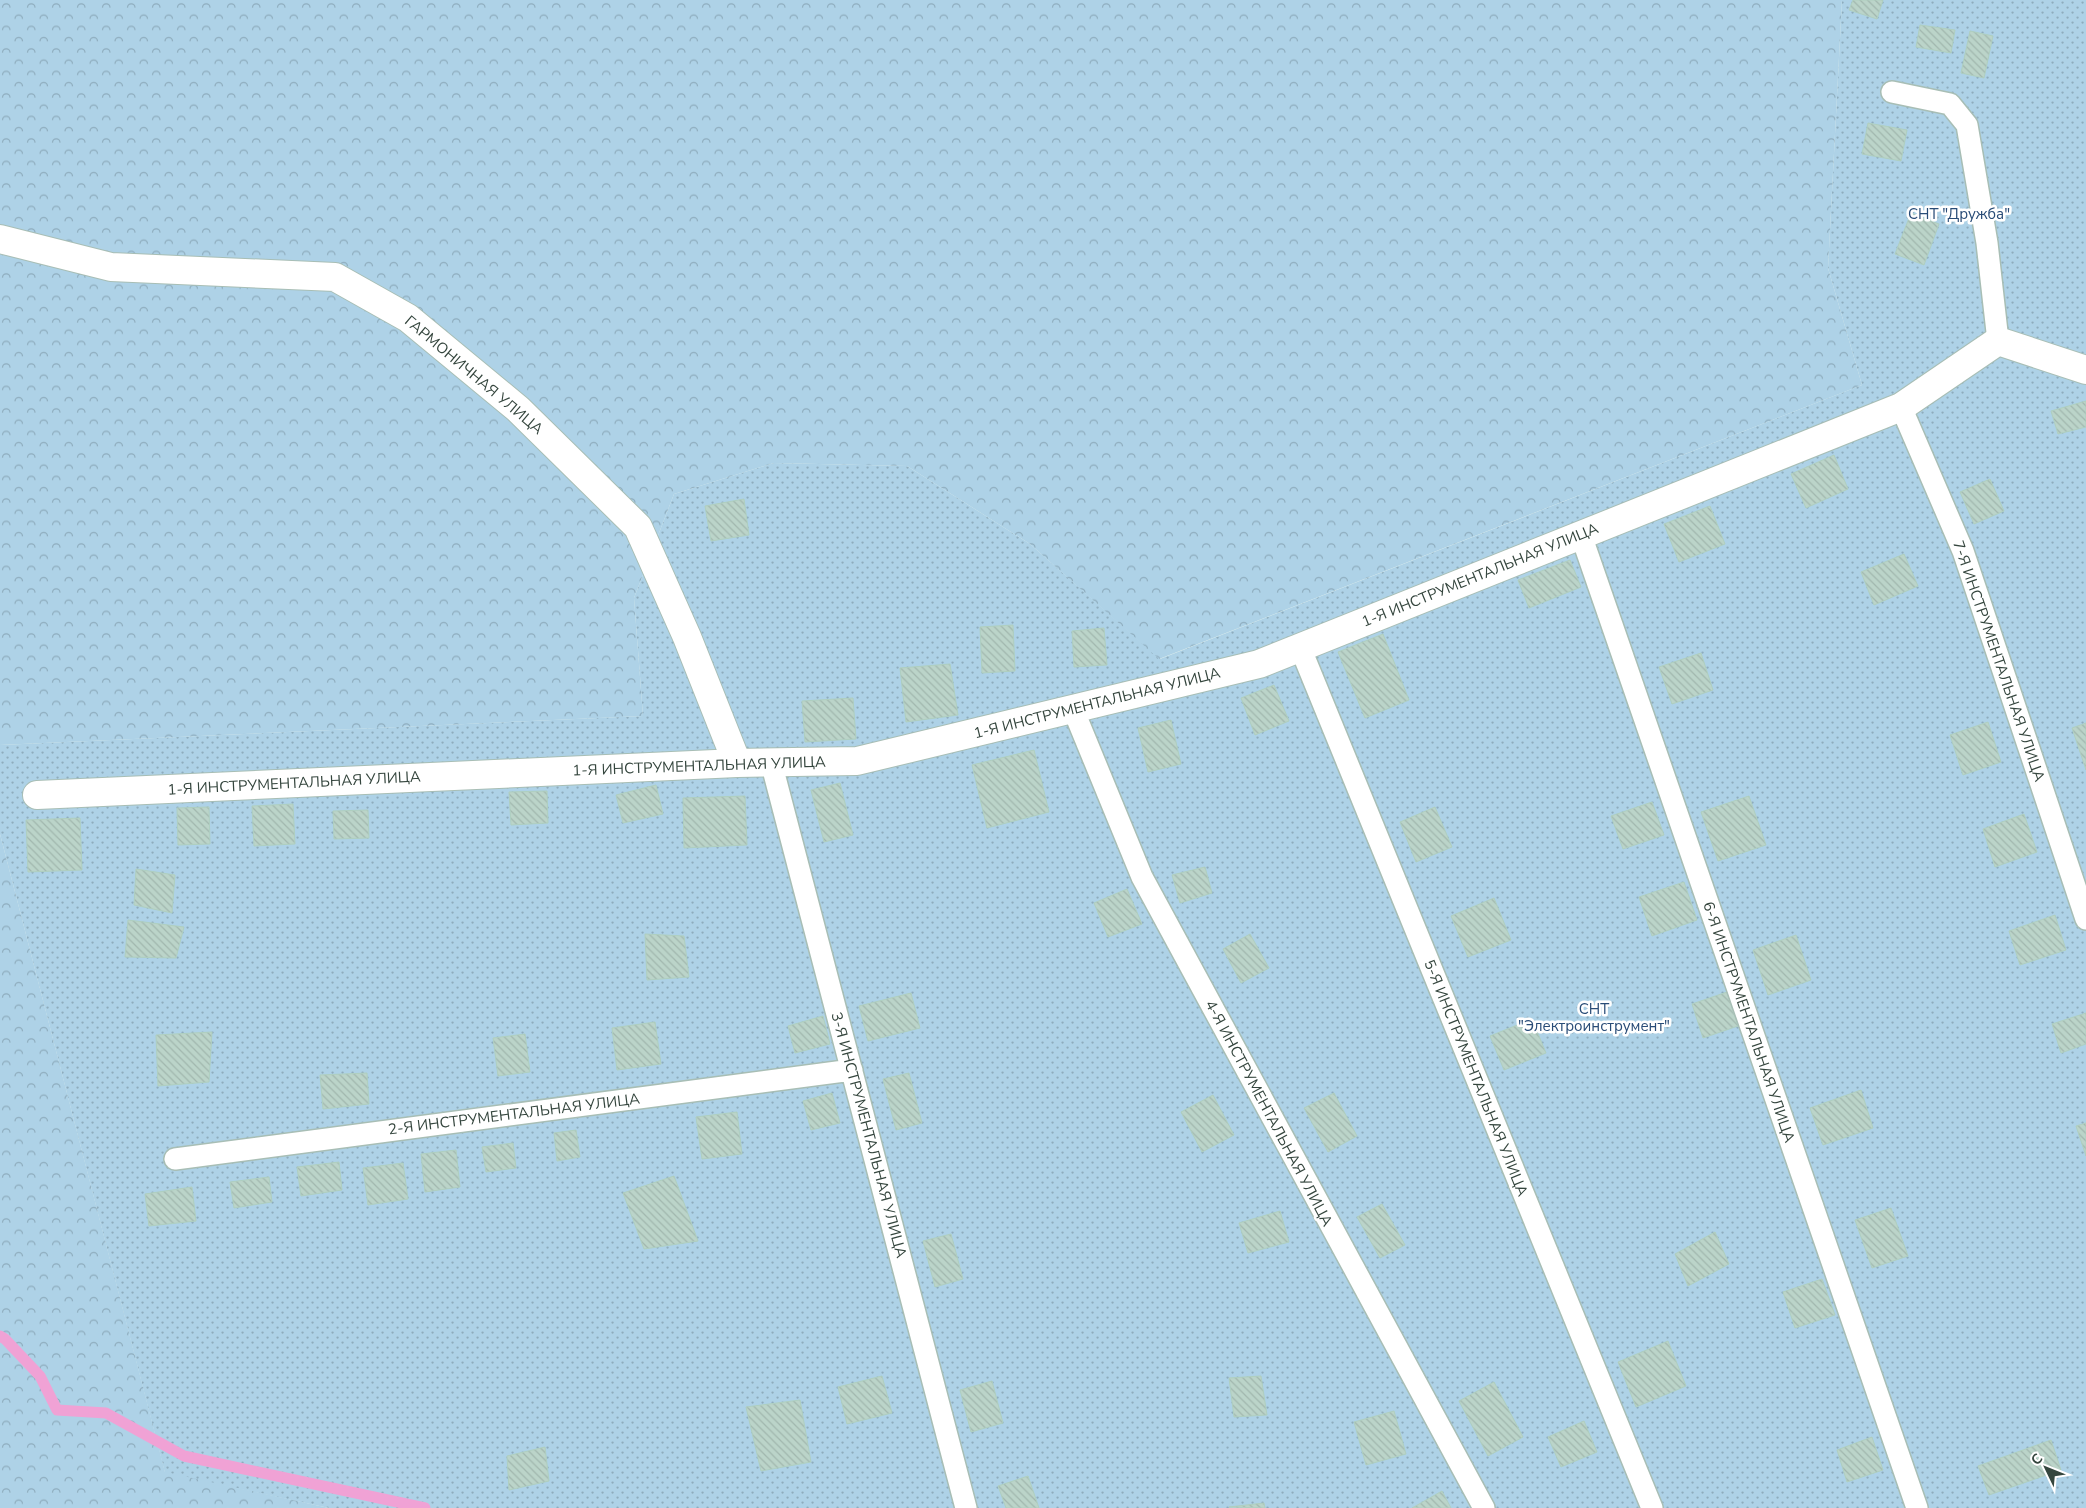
<svg xmlns="http://www.w3.org/2000/svg" width="2086" height="1508" font-family="'Nunito Sans',sans-serif">
  <style>
    .grass { fill: url(#grass-dots) }
    .forest { fill: url(#forest-crowns) }
    .lines { fill: none; stroke-linecap: round; stroke-linejoin: round }
    .stream { stroke: #f0a2d5; stroke-width: 11 }
    .building { fill: url(#building-back-hatch); stroke: #afcfc0 }
    .lane-casing { stroke: #a8beb5; stroke-width: 24 }
    .street-casing { stroke: #a8beb5; stroke-width: 30 }
    .lane { stroke: #fff; stroke-width: 21 }
    .street { stroke: #fff; stroke-width: 28 }
    .labels { text-anchor: middle; dominant-baseline: central; stroke-width: 5; stroke-linejoin: round; paint-order: stroke }
    .park-label { font-size: 15px; fill: #294c77; stroke: #fff }
    .street-label { font-size: 15px; fill: #35463e; stroke: #fff }
  </style>
  <defs>
    <pattern id="grass-dots" width="8" height="8" patternUnits="userSpaceOnUse" patternTransform="scale(1.25)"><rect width="8" height="8" fill="#aed2e7"/><path d="M2 2h.1M6 6h.1" fill="none" stroke="#8eacbd" stroke-width="1.8" stroke-linecap="round"/></pattern>
    <pattern id="forest-crowns" width="20" height="18" patternUnits="userSpaceOnUse" patternTransform="scale(1.25)"><rect width="20" height="18" fill="#aed2e7"/><path d="M2 6a3 3 0 1 1 6 0M12 15a3 3 0 1 1 6 0" fill="none" stroke="#8eacbd"/></pattern>
    <pattern id="building-back-hatch" width="6" height="6" patternUnits="userSpaceOnUse" patternTransform="scale(1.25)"><rect width="6" height="6" fill="#bbd4c9"/><path d="M-1 5l2 2M0 0l6 6M5-1l2 2" fill="none" stroke="#a1b7ae"/></pattern>
  </defs>
  <rect width="100%" height="100%" fill="#e6f3ee"/>
  <!-- grass -->
  <path class="grass" d="M1842,0H2086V1508H329L165,1473L0,834V745L643,716L634,598L674,494L774,463L907,466L1030,544L1160,659L1862,385L1828,268Z"/>
  <!-- forest -->
  <path class="forest" d="M0,0H1842L1828,268L1862,385L1159,659L1030,544L907,466L774,463L674,494L634,598L643,716L0,745Z
    M0,834L165,1472L329,1508H0Z"/>
  <g class="lines">
    <!-- stream -->
    <path class="stream" d="M0,1336L5,1339L40,1376L57,1410L106,1413L184,1456L425,1508"/>
  </g>
  <!-- building -->
  <path class="building" d="M1853,0H1883L1877,19L1849,10Z
    M1920,25L1955,30L1951,53L1916,47Z
    M1970,31L1993,36L1984,78L1961,73Z
    M1868,123L1907,130L1901,161L1862,154Z
    M1911,213L1939,224L1924,265L1895,254Z
    M2086,401V427L2058,434L2051,411Z
    M1834,455L1848,489L1806,508L1791,474Z
    M1990,479L2004,511L1974,524L1960,492Z
    M744,499L749,535L711,541L705,506Z
    M1710,506L1725,544L1679,562L1664,524Z
    M1904,554L1918,586L1874,605L1861,572Z
    M1570,560L1581,587L1529,608L1518,580Z
    M1013,625L1015,671L982,673L980,627Z
    M1104,628L1107,665L1074,667L1072,631Z
    M1383,634L1409,700L1365,718L1338,652Z
    M1701,653L1713,690L1672,704L1659,667Z
    M950,664L958,715L906,722L900,668Z
    M1274,685L1289,721L1255,735L1241,698Z
    M853,698L856,739L805,742L802,701Z
    M1171,720L1181,764L1148,772L1138,728Z
    M1988,722L2001,762L1963,775L1950,735Z
    M2086,723V770L2072,728Z
    M1034,750L1049,812L987,828L972,765Z
    M840,783L853,835L824,842L811,790Z
    M656,785L663,814L623,823L616,795Z
    M547,791L548,823L511,825L509,792Z
    M745,796L747,845L684,848L683,798Z
    M1749,796L1766,845L1718,861L1701,812Z
    M1652,802L1664,835L1623,849L1611,816Z
    M293,804L295,844L254,846L252,806Z
    M209,807L210,844L178,845L177,808Z
    M1435,807L1452,847L1416,862L1400,822Z
    M368,810L369,838L334,839L333,811Z
    M2024,814L2037,852L1995,867L1983,829Z
    M80,818L82,870L28,872L26,820Z
    M1205,867L1212,893L1180,903L1172,875Z
    M136,869L175,875L172,913L134,905Z
    M1684,882L1697,920L1652,936L1639,897Z
    M1127,889L1142,924L1108,937L1094,903Z
    M1494,898L1511,940L1468,957L1451,916Z
    M2055,915L2066,950L2020,965L2009,931Z
    M128,920L184,927L176,958L125,957Z
    M645,934L684,936L689,977L647,980Z
    M1250,934L1269,968L1241,983L1223,949Z
    M1796,935L1811,980L1768,995L1753,950Z
    M1727,992L1738,1026L1703,1038L1692,1004Z
    M911,993L920,1028L868,1041L859,1006Z
    M2086,1013V1044L2061,1053L2052,1024Z
    M823,1016L830,1044L795,1053L788,1026Z
    M1532,1019L1546,1053L1504,1070L1490,1036Z
    M655,1022L661,1064L617,1070L612,1028Z
    M212,1032L209,1082L158,1086L156,1035Z
    M525,1034L530,1072L498,1076L493,1038Z
    M367,1073L369,1104L323,1109L320,1075Z
    M909,1073L922,1123L896,1130L883,1079Z
    M1861,1090L1873,1128L1823,1145L1810,1108Z
    M832,1093L840,1123L811,1130L803,1101Z
    M1334,1093L1357,1136L1328,1152L1304,1108Z
    M1213,1095L1234,1135L1202,1152L1181,1112Z
    M737,1112L742,1154L702,1159L696,1117Z
    M2086,1123V1156L2076,1126Z
    M576,1130L580,1157L557,1161L554,1133Z
    M513,1143L516,1168L486,1172L482,1147Z
    M456,1150L460,1187L425,1192L421,1154Z
    M339,1162L342,1190L301,1196L297,1167Z
    M403,1163L408,1199L368,1205L363,1168Z
    M674,1176L698,1241L644,1249L623,1193Z
    M269,1177L272,1202L234,1208L230,1182Z
    M192,1187L196,1221L149,1226L145,1194Z
    M1382,1204L1405,1245L1380,1258L1357,1217Z
    M1891,1208L1908,1256L1872,1268L1855,1220Z
    M1280,1211L1289,1242L1248,1253L1239,1223Z
    M1715,1232L1729,1264L1688,1286L1675,1254Z
    M951,1234L963,1279L935,1287L923,1241Z
    M1822,1279L1835,1315L1795,1328L1783,1292Z
    M1668,1341L1686,1386L1636,1407L1618,1362Z
    M882,1376L892,1413L847,1424L838,1387Z
    M1261,1376L1267,1415L1234,1417L1229,1378Z
    M992,1381L1003,1423L971,1432L960,1390Z
    M1494,1382L1523,1437L1488,1456L1459,1401Z
    M800,1400L811,1462L761,1471L746,1407Z
    M1394,1411L1406,1454L1366,1465L1354,1422Z
    M1584,1421L1597,1452L1561,1467L1548,1437Z
    M1872,1437L1883,1470L1847,1482L1837,1450Z
    M2051,1440L2061,1470L1989,1495L1978,1466Z
    M545,1447L549,1481L509,1490L507,1456Z
    M1028,1476L1039,1508H1006L998,1486Z
    M1442,1491L1451,1508H1412Z
    M1264,1503L1265,1508L1229,1507Z"/>
  <g class="lines">
    <defs>
      <path id="lane" d="M1892,92L1950,104L1967,125L1987,243L1998,341
        M1901,407L1963,551L2086,919
        M1581,535L1917,1508
        M1300,647L1652,1508
        M1073,709L1142,877L1484,1508
        M771,762L966,1508
        M175,1159L852,1070"/>
      <path id="street" d="M0,239L111,267L335,277L408,318L518,409L638,527L687,637L737,763
        M37,795L737,763L857,761L1259,664L1901,407L1998,341L2086,370"/>
    </defs>
    <!-- lane casing -->
    <use href="#lane" class="lane-casing"/>
    <!-- street casing -->
    <use href="#street" class="street-casing"/>
    <!-- lane -->
    <use href="#lane" class="lane"/>
    <!-- street -->
    <use href="#street" class="street"/>
  </g>
  <g class="labels">
    <!-- park labels -->
    <g class="park-label">
      <text x="1959" y="214">СНТ "Дружба"</text>
      <text x="1594" y="1009">СНТ<tspan x="1594" dy="17">"Электроинструмент"</tspan></text>
    </g>
    <!-- street labels -->
    <g class="street-label">
      <text transform="translate(474 375) rotate(40)">ГАРМОНИЧНАЯ УЛИЦА</text>
      <text transform="translate(1480 575) rotate(-22)">1-Я ИНСТРУМЕНТАЛЬНАЯ УЛИЦА</text>
      <text transform="translate(1999 661) rotate(71)">7-Я ИНСТРУМЕНТАЛЬНАЯ УЛИЦА</text>
      <text transform="translate(1097 703) rotate(-14)">1-Я ИНСТРУМЕНТАЛЬНАЯ УЛИЦА</text>
      <text transform="translate(699 766) rotate(-2)">1-Я ИНСТРУМЕНТАЛЬНАЯ УЛИЦА</text>
      <text transform="translate(294 783) rotate(-3)">1-Я ИНСТРУМЕНТАЛЬНАЯ УЛИЦА</text>
      <text transform="translate(1749 1022) rotate(71)">6-Я ИНСТРУМЕНТАЛЬНАЯ УЛИЦА</text>
      <text transform="translate(1476 1078) rotate(68)">5-Я ИНСТРУМЕНТАЛЬНАЯ УЛИЦА</text>
      <text transform="translate(1269 1113) rotate(62)">4-Я ИНСТРУМЕНТАЛЬНАЯ УЛИЦА</text>
      <text transform="translate(514 1114) rotate(-7)">2-Я ИНСТРУМЕНТАЛЬНАЯ УЛИЦА</text>
      <text transform="translate(869 1135) rotate(75)">3-Я ИНСТРУМЕНТАЛЬНАЯ УЛИЦА</text>
    </g>
  </g>
  <!-- north arrow -->
  <g transform="translate(2046 1468) rotate(313)" stroke="#ffffff" stroke-width="4" paint-order="stroke">
  <path d="M0-4L9 19L0 12L-9 19Z" fill="#35463e"/>
  <text y="-8" font-size="14" font-weight="bold" text-anchor="middle" fill="#35463e">С</text>
  </g>
</svg>
